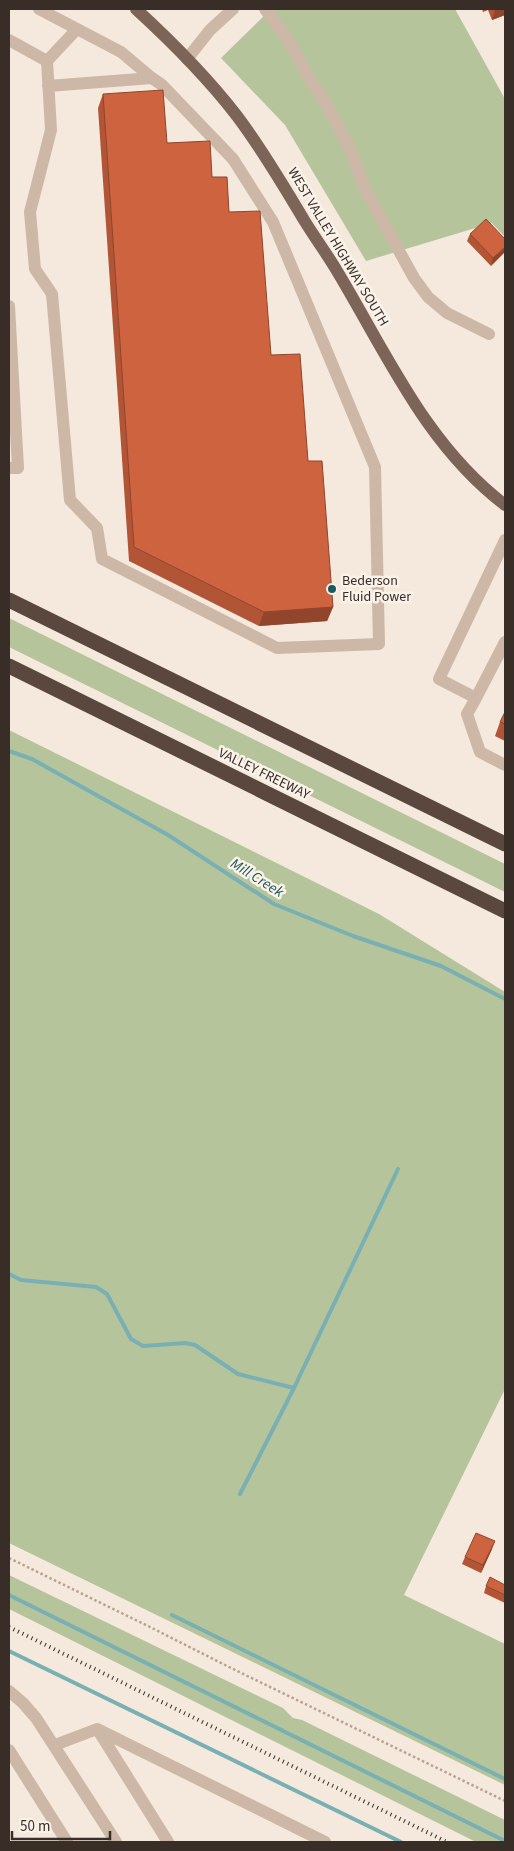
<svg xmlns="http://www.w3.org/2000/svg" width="514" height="1851" font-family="'Source Sans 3',sans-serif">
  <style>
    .green { fill: #b6c49b }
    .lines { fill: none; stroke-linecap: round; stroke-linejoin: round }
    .stream { stroke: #79b0b3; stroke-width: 4 }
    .path { stroke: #b9a291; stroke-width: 2.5; stroke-dasharray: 2.5 2.5; stroke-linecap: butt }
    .minor { stroke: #cdb8a7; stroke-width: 12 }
    .major { stroke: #7c6458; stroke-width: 12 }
    .highway { stroke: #5a473e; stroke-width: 15 }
    .rail { stroke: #392d28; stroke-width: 4; stroke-dasharray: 1 4; stroke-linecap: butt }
    .wall { fill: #b15536 }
    .shaded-wall { fill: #90452c }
    .building { fill: #ce633f; stroke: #90452c }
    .poi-dot { fill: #1a595e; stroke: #fbf3e9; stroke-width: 2 }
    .labels { text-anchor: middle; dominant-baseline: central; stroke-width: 5; stroke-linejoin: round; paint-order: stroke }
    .street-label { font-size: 14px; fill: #392d28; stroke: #fbf3e9 }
    .poi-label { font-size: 14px; fill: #392d28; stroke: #fbf3e9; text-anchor: start }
    .water-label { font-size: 15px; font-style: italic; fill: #1a595e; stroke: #fbf3e9 }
  </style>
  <rect width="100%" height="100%" fill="#f4e9dc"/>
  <!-- green -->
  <path class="green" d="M271,9H455L505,99V237L492,223L366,261L285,125L221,58Z
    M9,618L505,864V892L9,647Z
    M9,730L379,914L505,992V1389L404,1595L505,1644V1785L9,1543Z
    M9,1575L283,1708L293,1718L302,1720L505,1820V1842H476L9,1609Z"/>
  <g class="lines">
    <!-- stream -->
    <path class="stream" d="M9,751L32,759L168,835L274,904L353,936L441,966L505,999
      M9,1274L21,1280L96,1287L107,1294L131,1339L143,1346L185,1343L195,1345L238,1374L294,1388
      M240,1494L294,1388L398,1169
      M9,1595L505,1841
      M172,1615L505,1779
      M9,1651L401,1842"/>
    <!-- path -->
    <path class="path" d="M9,1558L152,1628L229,1667L505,1801"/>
    <!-- minor -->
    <path class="minor" d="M39,9L121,52L152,78L48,86
      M265,9L287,38L311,81L326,103L350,149L366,191L414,278L428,297L447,313L489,334
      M9,40L47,61L51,130L30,212L35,269L52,294L70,500L97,528L102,559L277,648L379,644L375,467L273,222L233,159L162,85L152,78
      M187,59L210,30L233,9
      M47,61L77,29
      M9,306L18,468H9
      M505,540L439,679L476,698L467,714L480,752L505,765
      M476,698L505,642
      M9,1691L23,1703L36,1718L116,1842
      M98,1730L168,1842
      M55,1745L97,1729L325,1842
      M9,1750L67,1842"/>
    <!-- major -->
    <path class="major" d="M136,9C172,42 207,77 237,116C262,149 283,185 304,220C315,238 327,254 337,271C387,354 426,445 505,505"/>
    <!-- highway -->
    <path class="highway" d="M9,600L505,844
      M9,666L505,911"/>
    <!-- rail -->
    <path class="rail" d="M9,1627L447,1842"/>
  </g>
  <!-- wall -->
  <path class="wall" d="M482,9H505V15L492,20L488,10L483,12Z
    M103,94L212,177L229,212L271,355L308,461L333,607L327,621L259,626L129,561L98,108Z
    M470,234L505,239L491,266L467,241Z
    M505,712V741L495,736L500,722Z
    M492,1549L481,1573L462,1564L465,1557Z
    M505,1585V1603L484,1593L486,1586Z"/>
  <!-- shaded-wall -->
  <path class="shaded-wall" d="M495,9H505V15L492,20Z
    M505,247V252L491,266L493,258Z
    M333,607L327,621L259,626L264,612Z
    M495,1541L492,1549L481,1573L483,1565Z"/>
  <!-- building -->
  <path class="building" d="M163,90L167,143L210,141L212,177H227L229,212L260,211L271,355L300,354L308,461H322L333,607L264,612L134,547L103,94Z
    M486,219L505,239V247L493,258L470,234Z
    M505,712V724L500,722Z
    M476,1533L495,1541L483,1565L465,1557Z
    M490,1577L505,1585V1595L486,1586Z"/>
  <!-- markers -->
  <circle class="poi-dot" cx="332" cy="589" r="5"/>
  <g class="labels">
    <!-- street labels -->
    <g class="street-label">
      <text transform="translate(338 247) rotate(59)">WEST VALLEY HIGHWAY SOUTH</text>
      <text transform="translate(264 774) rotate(26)">VALLEY FREEWAY</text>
    </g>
    <!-- poi labels -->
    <g class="poi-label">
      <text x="342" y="581">Bederson<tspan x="342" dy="16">Fluid Power</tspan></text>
    </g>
    <!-- water labels -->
    <g class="water-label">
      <text transform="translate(257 878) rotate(32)">Mill Creek</text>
    </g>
  </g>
  <!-- border -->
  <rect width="514" height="1851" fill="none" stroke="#392d28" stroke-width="20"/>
  <!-- scale -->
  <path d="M12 1831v8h98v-8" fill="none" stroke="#392d28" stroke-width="2.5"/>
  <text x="20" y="1831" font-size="15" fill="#392d28" stroke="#fbf3e9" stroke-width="4" paint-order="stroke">50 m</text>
</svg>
